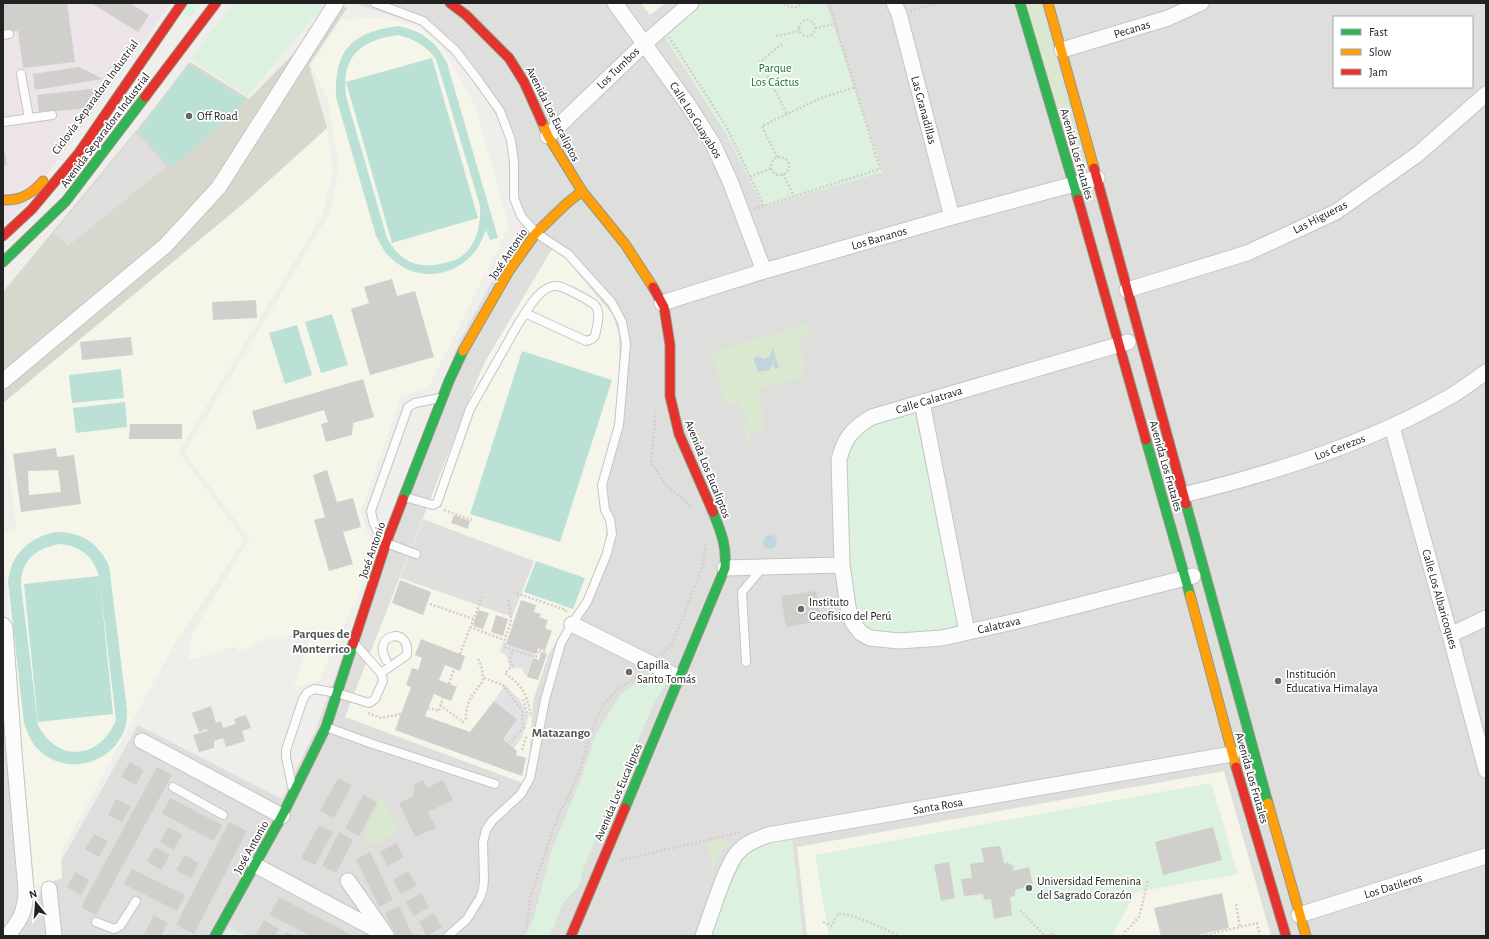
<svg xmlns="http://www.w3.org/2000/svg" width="1489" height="939" font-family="'Alegreya Sans',sans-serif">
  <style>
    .residential { fill: #dededc; fill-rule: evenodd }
    .industrial { fill: #ece4e8 }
    .education { fill: #f5f6e9 }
    .construction { fill: #d7d7ce }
    .grass { fill: #d9e8ce }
    .park { fill: #dcf1df }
    .pitch { fill: #bbe1d6; fill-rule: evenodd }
    .parking { fill: #e0dfde }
    .plaza { fill: #e2e1e4 }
    .water { fill: #c2d5de }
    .building { fill: #d0cfcc; fill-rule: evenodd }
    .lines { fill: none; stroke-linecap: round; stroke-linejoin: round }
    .lane-casing { stroke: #c5c5c3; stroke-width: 10 }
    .street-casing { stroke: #c5c5c3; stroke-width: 17 }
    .fast-casing { stroke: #949884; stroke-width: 11 }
    .slow-casing { stroke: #949884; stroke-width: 11 }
    .jam-casing { stroke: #949884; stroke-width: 11 }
    .path { stroke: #d6cdcb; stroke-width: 2.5; stroke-dasharray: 2 2; stroke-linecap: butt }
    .lane { stroke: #fdfcfc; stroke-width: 8 }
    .street { stroke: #fdfcfc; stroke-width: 15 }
    .fast { stroke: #30b455; stroke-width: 9 }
    .slow { stroke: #ff9f0a; stroke-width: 9 }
    .jam { stroke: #e5322d; stroke-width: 9 }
    .poi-dot { fill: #6a6968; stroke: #fff; stroke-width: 1.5 }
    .labels { text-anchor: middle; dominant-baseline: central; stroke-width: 3.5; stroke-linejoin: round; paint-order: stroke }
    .street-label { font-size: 12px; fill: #222; stroke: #fff }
    .park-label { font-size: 12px; fill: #19762c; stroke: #fff }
    .poi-label { font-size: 12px; fill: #222; stroke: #fff; text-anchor: start }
    .neighbourhood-label { font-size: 13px; font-weight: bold; fill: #555; stroke: #fff }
  </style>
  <rect width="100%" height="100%" fill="#efeeeb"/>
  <!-- residential -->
  <path class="residential" d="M353,3H1486V936H3V653L28,914L67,851L138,725L282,799L316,729L458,344L523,225L511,199L509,148L496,114L478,84L450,52L422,25ZM1334,17H1472V87H1334Z"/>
  <!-- industrial -->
  <path class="industrial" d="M3,3H171L25,205L3,225Z"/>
  <!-- education -->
  <path class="education" d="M641,3H665L650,15Z
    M385,18L419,27L441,46L475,105L509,227L428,388L401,397L361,512L375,557L319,681L294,688L313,628L276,640L275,637L253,643L254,646L238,651L236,646L189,660L191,636L250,539L185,453L331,211L339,167L328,101L311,65L341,20Z
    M327,128L333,171L322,216L178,452L244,540L175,643L61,852L62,878L35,887L3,549V534L17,530L3,429V403L244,203Z
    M552,249L566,259L613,315L619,335L620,381L616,417L612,437L603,463L598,494L607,524L605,545L581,609L567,631L556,642L548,656L533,701L529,762L523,783L345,717L477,380L486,360Z
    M1224,771L1271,936H807L797,847Z"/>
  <!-- construction -->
  <path class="construction" d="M335,3L347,8L309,65L327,128L244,203L3,403V292L136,131L190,62L249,99L298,49Z"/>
  <!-- grass -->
  <path class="grass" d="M1025,3H1040L1086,167L1083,173L1076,171Z
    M805,324L808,334L800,338L803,365L807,364V367L802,369L804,378L759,389L764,430L749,432L751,444L748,445L742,427L748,424L739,403L727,406L710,352L715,350V354L720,353L721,349L788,331L787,328Z
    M381,796L399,830L377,845L362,840Z
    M731,840L717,858L712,872L709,842Z"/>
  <!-- park -->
  <path class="park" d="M187,3H200L190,18L181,12Z
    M233,3H326L247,96L191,59Z
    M703,3H826L883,172L763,207L726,134L665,38Z
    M914,410L960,624L933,633L887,634L866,630L858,619L852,605L845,543V448L862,431Z
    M654,672L662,675L665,679L666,684L655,702L627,764L584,867L579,886L563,903L550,936H526L533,920L551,852L580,781L596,734L621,694L650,673Z
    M1211,783L1238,874L1136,892L1112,936H829L815,855Z
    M792,837L803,936H707L735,864L752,847L771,840Z
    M229,927L246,936H223Z"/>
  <!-- pitch -->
  <path class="pitch" d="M398,26C422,31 436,41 447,63L498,238L490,240L486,230C482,239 479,248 472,255C451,278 415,281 392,259C384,253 381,244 376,236L336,97C334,50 352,32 398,26ZM398,35C415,39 426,46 436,59L480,206C481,225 477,247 459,258C453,262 442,263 435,265C425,266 414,265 405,259C397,254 392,246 387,238L346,96C341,56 361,40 398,35Z
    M432,58L478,218L392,243L346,82Z
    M188,64L247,101L172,168L138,132Z
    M332,314L348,365L321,373L305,322Z
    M297,325L312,375L285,384L269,333Z
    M522,351L612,380L560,542L470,514Z
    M121,369L124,398L72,403L69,375Z
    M125,402L127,427L76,433L73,408Z
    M54,532C81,532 97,541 109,566L127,710C127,720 126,729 121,737C106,765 66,774 41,752C32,745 28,734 24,723L8,582C11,554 28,539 54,532ZM60,544C80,546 93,556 99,576L24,584L38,722L113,714L100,584L116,720C100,759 58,764 38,725L21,585C21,560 36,548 60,544Z
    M536,561L585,578L573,609L524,592Z"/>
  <!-- parking -->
  <path class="parking" d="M136,133L167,166L68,246L54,233Z
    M423,519L534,561L512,617L400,578Z"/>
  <!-- plaza -->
  <path class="plaza" d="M506,644L534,653L527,677L521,668H515L511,667L507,661V657L500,651L502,645Z
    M505,685L520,700L528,716L527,724L521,739L514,748L503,739L517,719L494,701Z"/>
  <!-- water -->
  <path class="water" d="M773,348L779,368L775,369L773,364L769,370L758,372L753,358L760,356L763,359L769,357Z
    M763 542a7 7 0 1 1 14 0a7 7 0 1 1-14 0Z"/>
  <!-- building -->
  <path class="building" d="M3,3H67L75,62L23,68L18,31L3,32Z
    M91,3H130L149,15L138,32Z
    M79,67L103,79L35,90L33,74Z
    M98,88L88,108L39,113L37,95Z
    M3,144L7,165L3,166Z
    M392,279L397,296L415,291L434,357L370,375L351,309L369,303L364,287Z
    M256,300L257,318L213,320L212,302Z
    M131,337L133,355L82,360L80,342Z
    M363,379L374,417L353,423L352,435L326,442L321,424L328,422L324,410L257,430L252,411Z
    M130,424H182V439H129Z
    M56,448L57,457L74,455L81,504L21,512L13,454ZM58,470L61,492L29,495L28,471Z
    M327,470L337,502L353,498L361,527L343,532L353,564L329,571L314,520L325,517L313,475Z
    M454,515L470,521L468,529L451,523Z
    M400,580L431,592L423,615L392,603Z
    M816,591L821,621L786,627L781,596Z
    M521,600L536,605L534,612L541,614L539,617L548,620L545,628L552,631L545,650L538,648L536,654L506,644Z
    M478,610L489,613L483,629L473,626Z
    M496,615L508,619L503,636L491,632Z
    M421,639L465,656L460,671L445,665L439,680L457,687L451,701L434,694L425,716L470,732L494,701L517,719L503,739L517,751L516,755L526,758L522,776L395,730L411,687L406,685L412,668L418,670L422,658L415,655Z
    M541,652L547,654L538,680L527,677L533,658L539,660Z
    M211,706L216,723L221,721L223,728L236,724L234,719L246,715L251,728L242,731L245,741L226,747L223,738L214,741V748L199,752L193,735L207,731V729L199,732L192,713Z
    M130,762L144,770L136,785L121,777Z
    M157,767L172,775L96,915L81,907Z
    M338,778L352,785L334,818L320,811Z
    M423,780L427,788L443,780L453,800L428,812L436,828L415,837L399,803L413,796L415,784Z
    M363,795L377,803L359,836L345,829Z
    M170,798L222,825L214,841L162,814Z
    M116,799L131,807L122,822L108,815Z
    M229,822L247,831L194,934L176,925Z
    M319,825L333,832L315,865L301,858Z
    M168,827L182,834L174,850L160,842Z
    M1213,827L1222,860L1163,875L1155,842Z
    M339,832L353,840L336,873L322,866Z
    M94,834L108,841L99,857L85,849Z
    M396,843L404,857L388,866L380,852Z
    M1000,846L1005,865L1007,862L1014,867L1012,871L1029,867L1033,885L1015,890V896L1010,897L1012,915L994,919L991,899L984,900L983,894L964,896L961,879L972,878L970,864L984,862L981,848Z
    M155,847L170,855L161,870L147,862Z
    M370,852L393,900L379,907L356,859Z
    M185,855L199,863L191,878L176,870Z
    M949,862L955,898L941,901L934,865Z
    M132,869L185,895L177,911L124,884Z
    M408,871L417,885L401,894L393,880Z
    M75,872L89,880L81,895L67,887Z
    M421,893L429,907L414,916L406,902Z
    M1222,893L1229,928L1193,936H1161L1154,908Z
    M279,897L354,936H311L270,915Z
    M399,906L413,936H396L385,913Z
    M434,913L442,927L427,936L419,922Z
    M154,915L168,923L161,936H143Z
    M264,920L279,929L275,936H258L256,934Z
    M286,932L294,936H284Z"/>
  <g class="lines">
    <defs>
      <path id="lane" d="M375,3L423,21L455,50L478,80L500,111L511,140L514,163V198L521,216L536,233L568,254L612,303L622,322L626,344L619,425L602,485L605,510L610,519L612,534L606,556L587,602L572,624L561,643L545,700L530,778L521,794L492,821L486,830L483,842L484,880L483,889L480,898L467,919L448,936
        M3,35L9,34
        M21,74L29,118
        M3,122L52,115
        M405,497L433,505L437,503L470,409L517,326C525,314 540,284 557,286C565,287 586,299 594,304C602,312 597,325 595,336L592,339L586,341L525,313
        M382,541L373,521L371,511L408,407L415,403L440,398
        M386,543L416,554
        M746,662L742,592L763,567
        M381,673L407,655C411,625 371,634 386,660
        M326,727L370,743L495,784
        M292,786L286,757V750L303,699L307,693L314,689L337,693L369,703L375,699L383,681L381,673L355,644
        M173,787L223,815
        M96,922L114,929L120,926L136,901"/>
      <path id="street" d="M615,3L689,106L713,144L730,181L764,271
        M894,3L899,14L952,217
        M1062,50L1168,18L1201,3
        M548,136L645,43L691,3
        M1127,290L1247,253L1336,212L1418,154L1486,94
        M662,303L764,271L952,217L1097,178
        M1128,342L872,417C853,428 844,438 839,460L842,565L849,613L853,623L861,633L870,638L899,641L942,638L1021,620L1193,576
        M3,381L166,245L219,187L336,3
        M922,402L967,632
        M1392,427L1450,635L1486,770
        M1183,495C1274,473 1370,443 1451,396C1463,389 1474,380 1486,372
        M725,568L842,565
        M572,624L680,678
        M3,625L5,628L15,765L26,890C25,913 21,918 8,936
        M1450,635L1486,618
        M142,741L282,816
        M255,865L386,935
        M348,881L384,932
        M49,889L54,936
        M1299,915L1486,856
        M703,936C711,916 726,862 740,850C748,842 758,839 768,835L1232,754"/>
      <path id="fast" d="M1020,3L1078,199
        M3,262L66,201L145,97
        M1146,440L1190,595
        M403,499L449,381L463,351
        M1186,504L1268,803
        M625,808L725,568C727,546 721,532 713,512
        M215,936L282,816L326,727L353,644"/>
      <path id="slow" d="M1048,3L1094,168
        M542,122L548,136L582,191L625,244L653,287
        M3,200C20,201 32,194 43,181
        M463,351L509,271L536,233L566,204L582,191
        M1190,595L1236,767
        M1268,803L1306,936"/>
      <path id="jam" d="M450,3L466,15L509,58L524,82L542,122
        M145,97L216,3
        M1094,168L1186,504
        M1078,199L1146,440
        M3,236L32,209L78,154L182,3
        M653,287L664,307L670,345V396L679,434L713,512
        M353,644L386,543L403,499
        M1236,767L1286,936
        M571,936L625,808"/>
    </defs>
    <!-- lane casing -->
    <use href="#lane" class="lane-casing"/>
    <!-- street casing -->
    <use href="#street" class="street-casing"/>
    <!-- fast casing -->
    <use href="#fast" class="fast-casing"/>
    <!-- slow casing -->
    <use href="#slow" class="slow-casing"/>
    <!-- jam casing -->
    <use href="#jam" class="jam-casing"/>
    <!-- path -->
    <path class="path" d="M784,3C789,9 797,9 802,3
      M910,11L937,3
      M799 28a8 8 0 1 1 16 0a8 8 0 1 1-16 0Z
      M815,28L836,24
      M776,36L800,31
      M669,37L726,126L764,206
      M782,44L760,62L787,114
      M777,157L762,126L821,98L856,87
      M771 166a9 9 0 1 1 18 0a9 9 0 1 1-18 0Z
      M783,174L794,196
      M750,177L772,168
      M754,209L880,169L829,3
      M656,412L651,462L667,486L692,506
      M444,510L472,520
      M513,592L566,610L565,613
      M508,600C509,606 511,613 511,619C511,629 502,637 505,647L513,650L510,660L512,666L505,673C524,687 527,695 531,717
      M430,604L473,619
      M470,627L504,640
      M513,650L536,657L539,650L547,652
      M460,654L483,595
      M661,655L673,642L703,566L706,544
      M484,678L503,685L522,711L523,728L509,743
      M449,684L454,669
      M527,698L523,700L528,716
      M440,705L463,722L466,718C466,700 473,695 483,681L482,669L478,658
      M428,708L439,711L443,698
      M368,713L381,718L401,714
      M522,750L527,735
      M621,860L741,832
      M1236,904L1240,927
      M1020,910L1045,936
      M823,922L831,926L838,914C849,912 888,930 899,936
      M521,936L527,926L530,897L557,819L570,793L582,764L589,738L601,708L618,688L642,674
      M980,936V935
      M1047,936L1052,934L1057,936
      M1123,936L1125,932L1139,917L1148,880
      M1202,936L1257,923L1260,936"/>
    <!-- lane -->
    <use href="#lane" class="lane"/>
    <!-- street -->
    <use href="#street" class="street"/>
    <!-- fast -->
    <use href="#fast" class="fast"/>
    <!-- slow -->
    <use href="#slow" class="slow"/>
    <!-- jam -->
    <use href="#jam" class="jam"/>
  </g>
  <!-- markers -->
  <g class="poi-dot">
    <circle cx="189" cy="116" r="4"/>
    <circle cx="801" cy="609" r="4"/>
    <circle cx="629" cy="672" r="4"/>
    <circle cx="1278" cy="681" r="4"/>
    <circle cx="1029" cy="888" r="4"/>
  </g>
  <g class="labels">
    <!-- street labels -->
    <g class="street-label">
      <text transform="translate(1132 29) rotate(-17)">Pecanas</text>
      <text transform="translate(618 68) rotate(-44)">Los Tumbos</text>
      <text transform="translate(95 97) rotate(-54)">Ciclovía Separadora Industrial</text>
      <text transform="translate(924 110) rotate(75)">Las Granadillas</text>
      <text transform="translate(553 114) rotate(63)">Avenida Los Eucaliptos</text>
      <text transform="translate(696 120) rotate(58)">Calle Los Guayabos</text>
      <text transform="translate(105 130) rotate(-53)">Avenida Separadora Industrial</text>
      <text transform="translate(1077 154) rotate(74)">Avenida Los Frutales</text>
      <text transform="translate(1320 217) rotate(-27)">Las Higueras</text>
      <text transform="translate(879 238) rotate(-16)">Los Bananos</text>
      <text transform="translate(508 254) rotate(-56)">José Antonio</text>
      <text transform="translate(929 400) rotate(-17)">Calle Calatrava</text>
      <text transform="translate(1340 447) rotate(-21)">Los Cerezos</text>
      <text transform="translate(1166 466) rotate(74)">Avenida Los Frutales</text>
      <text transform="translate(708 469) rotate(68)">Avenida Los Eucaliptos</text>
      <text transform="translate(372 550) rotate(-71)">José Antonio</text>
      <text transform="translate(1440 599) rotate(74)">Calle Los Albaricoques</text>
      <text transform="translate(999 625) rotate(-13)">Calatrava</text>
      <text transform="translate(1252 778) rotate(74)">Avenida Los Frutales</text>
      <text transform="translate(618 792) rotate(-67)">Avenida Los Eucaliptos</text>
      <text transform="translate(938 806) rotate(-10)">Santa Rosa</text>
      <text transform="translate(251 847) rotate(-61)">José Antonio</text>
      <text transform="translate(1393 886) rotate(-17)">Los Datileros</text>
    </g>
    <!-- park labels -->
    <g class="park-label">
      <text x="775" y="68">Parque<tspan x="775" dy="14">Los Cáctus</tspan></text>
    </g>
    <!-- poi labels -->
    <g class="poi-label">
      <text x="197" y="116">Off Road</text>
      <text x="809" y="602">Instituto<tspan x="809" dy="14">Geofísico del Perú</tspan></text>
      <text x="637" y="665">Capilla<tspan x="637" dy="14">Santo Tomás</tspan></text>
      <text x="1286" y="674">Institución<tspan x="1286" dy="14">Educativa Himalaya</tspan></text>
      <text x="1037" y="881">Universidad Femenina<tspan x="1037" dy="14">del Sagrado Corazón</tspan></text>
    </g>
    <!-- neighbourhood labels -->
    <g class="neighbourhood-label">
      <text x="321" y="634">Parques de<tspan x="321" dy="15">Monterrico</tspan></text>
      <text x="561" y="733">Matazango</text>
    </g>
  </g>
  <!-- border -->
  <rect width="1489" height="939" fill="none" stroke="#222222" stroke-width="8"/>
  <!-- legend -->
  <rect x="1333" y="16" width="140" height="72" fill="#ffffff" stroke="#a7a7a7"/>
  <rect x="1341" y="29" width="20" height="6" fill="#30b455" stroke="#a7a7a7"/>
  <text x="1369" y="36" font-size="12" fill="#222222">Fast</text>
  <rect x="1341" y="49" width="20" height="6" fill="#ff9f0a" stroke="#a7a7a7"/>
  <text x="1369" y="56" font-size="12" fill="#222222">Slow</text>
  <rect x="1341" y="69" width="20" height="6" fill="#e5322d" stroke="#a7a7a7"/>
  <text x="1369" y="76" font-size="12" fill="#222222">Jam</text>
  <!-- north arrow -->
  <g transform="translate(36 903) rotate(343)" stroke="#ffffff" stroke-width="3" paint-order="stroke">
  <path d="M0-3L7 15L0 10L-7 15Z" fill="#222222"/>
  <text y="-6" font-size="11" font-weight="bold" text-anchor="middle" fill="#222222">N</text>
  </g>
</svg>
